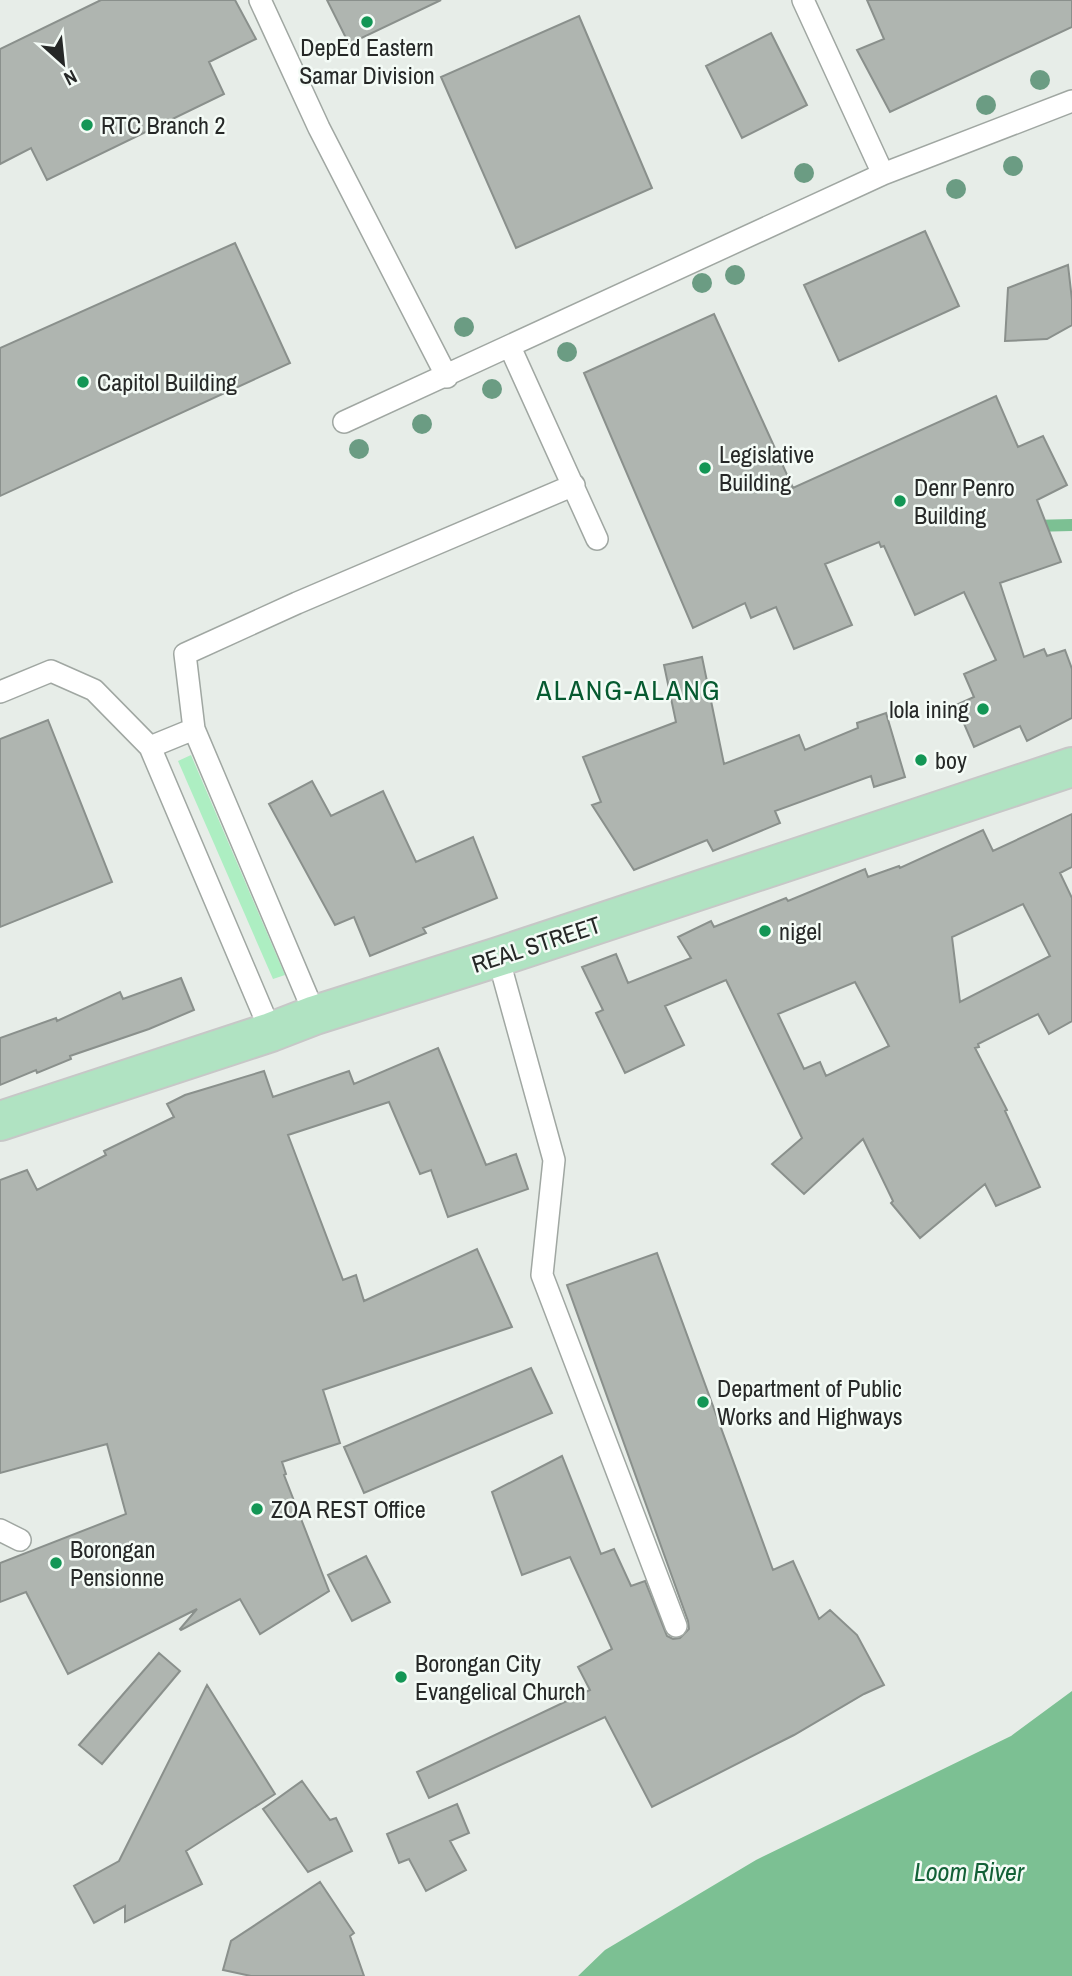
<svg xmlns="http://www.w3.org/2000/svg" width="1072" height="1976" font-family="'Archivo Narrow',sans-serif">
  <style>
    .green { fill: #adeec2 }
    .water { fill: #7cc093 }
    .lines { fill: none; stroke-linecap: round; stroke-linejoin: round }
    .stream { stroke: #7cc093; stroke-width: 12 }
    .building { fill: #afb5b0; stroke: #8a908c; stroke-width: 2; fill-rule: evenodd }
    .service-casing { stroke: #a0a7a2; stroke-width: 24 }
    .primary-casing { stroke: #c7c7c7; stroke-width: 42 }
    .service { stroke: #fff; stroke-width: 21 }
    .primary { stroke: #b0e3c2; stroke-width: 38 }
    .tree { fill: #6b9c83 }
    .poi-dot { fill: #139655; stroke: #f4fbf6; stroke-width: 2.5 }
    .labels { text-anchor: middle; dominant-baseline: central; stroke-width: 5; stroke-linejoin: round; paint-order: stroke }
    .poi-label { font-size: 24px; fill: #262827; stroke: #f4fbf6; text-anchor: start }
    .street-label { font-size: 24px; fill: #262827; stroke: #f4fbf6 }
    .water-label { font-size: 26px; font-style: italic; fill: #136137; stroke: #f4fbf6 }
    .quarter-label { font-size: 28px; letter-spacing: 2px; fill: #065a30; stroke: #f4fbf6 }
  </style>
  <rect width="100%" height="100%" fill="#e7ede8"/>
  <!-- green -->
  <path class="green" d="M191,755L285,975L273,979L178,761Z"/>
  <!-- water -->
  <path class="water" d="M1072,1691V1976H578L605,1950L756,1860L1011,1736Z"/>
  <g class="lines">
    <!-- stream -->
    <path class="stream" d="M1031,526L1072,525"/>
  </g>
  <!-- building -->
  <path class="building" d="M101,0H235L256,39L209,62L224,94L47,180L31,148L0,164V49Z
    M327,0H441L349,44Z
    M867,0H1072V27L890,112L857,50L884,39Z
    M579,16L652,188L516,248L441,77Z
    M771,33L807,105L742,138L706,66Z
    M925,231L959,306L839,361L804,285Z
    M235,243L290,363L0,496V348Z
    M1068,265L1072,300V325L1047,339L1005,341L1008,288Z
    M714,314L793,488L996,396L1018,447L1043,436L1067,485L1037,500L1061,562L1000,583L1024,657L1044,649L1047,656L1065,650L1072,669V718L1027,741L1020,726L974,747L956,705L974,697L964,674L996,660L964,592L915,615L884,546L881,547L879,542L825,564L852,625L794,649L776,607L751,618L745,603L693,628L584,373Z
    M702,657L724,764L799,735L805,750L858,728L857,723L886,713L905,777L874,787L871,776L775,811L780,823L713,851L707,840L634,870L592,805L601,802L583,757L676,722L664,665Z
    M48,720L112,882L0,927V739Z
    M312,781L331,816L383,791L416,862L473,837L497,898L423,928L426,933L370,956L354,917L335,925L269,804Z
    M1072,814V867L1060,873L1072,898V1021L1049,1034L1038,1014L978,1044L979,1047L975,1048L1007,1110L1005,1111L1040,1187L996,1206L985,1184L920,1238L891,1203L893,1201L863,1139L804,1194L772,1164L802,1138L726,980L665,1006L684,1045L625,1073L596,1013L603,1010L582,967L616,954L628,983L691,958L678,937L711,921L714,927L786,898L788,901L865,869L868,877L899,866L900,868L983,830L993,851ZM1023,904L1050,956L960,1002L952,937ZM855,982L889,1046L826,1076L820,1062L804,1069L778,1014Z
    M181,978L194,1010L149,1029L70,1056L71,1059L37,1073L36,1070L0,1085V1038L56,1018L57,1021L120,992L123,999Z
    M438,1048L486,1165L516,1154L528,1189L448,1217L431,1170L420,1174L389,1102L288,1135L343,1280L356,1275L364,1301L477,1249L512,1327L323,1390L340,1443L282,1462L286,1474L284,1475L329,1591L260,1634L240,1599L181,1630L180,1629L197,1609L68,1674L26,1592L0,1602V1563L126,1514L107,1444L0,1473V1180L27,1170L37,1190L106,1155L104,1151L174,1117L167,1104L185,1095L264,1071L273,1097L349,1071L354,1084Z
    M657,1253L773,1570L793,1561L819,1619L830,1610L857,1635L884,1685L864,1694L794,1735L652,1807L605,1717L429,1798L417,1772L590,1690L578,1667L612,1649L570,1557L522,1575L492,1492L562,1456L601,1554L614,1549L631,1586L645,1581L667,1636L673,1639L680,1638L689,1629L688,1621L567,1285Z
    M531,1368L552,1413L364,1493L344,1447Z
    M366,1556L390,1602L352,1621L328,1575Z
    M159,1653L180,1671L102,1764L79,1745Z
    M207,1685L275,1794L186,1851L202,1884L125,1922V1906L94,1923L74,1886L119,1861Z
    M302,1781L330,1820L336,1818L352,1851L308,1872L263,1809Z
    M457,1804L469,1833L450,1841L466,1870L426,1891L409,1859L399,1863L387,1834Z
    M320,1882L354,1933L350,1936L364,1976H251L223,1970L231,1941Z"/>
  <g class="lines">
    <defs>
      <path id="service" d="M260,0L319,128L447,377
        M803,0L883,174
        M510,347L597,539
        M344,422L883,174L1072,101
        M0,692L51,671L94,690L150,747L271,1032
        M150,747L194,729
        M498,957L554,1160L542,1275L676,1626
        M315,1015L194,729L185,654L297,603L574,485
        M0,1530L20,1540"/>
      <path id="primary" d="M0,1121L271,1032L315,1015L498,957L1072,767"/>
    </defs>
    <!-- service casing -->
    <use href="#service" class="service-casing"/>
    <!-- primary casing -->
    <use href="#primary" class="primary-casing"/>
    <!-- service -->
    <use href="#service" class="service"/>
    <!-- primary -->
    <use href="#primary" class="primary"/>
  </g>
  <!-- trees -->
  <g class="tree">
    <circle cx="1040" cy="80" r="10"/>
    <circle cx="986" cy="105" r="10"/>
    <circle cx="1013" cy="166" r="10"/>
    <circle cx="804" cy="173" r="10"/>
    <circle cx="956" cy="189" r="10"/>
    <circle cx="735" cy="275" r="10"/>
    <circle cx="702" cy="283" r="10"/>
    <circle cx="464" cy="327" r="10"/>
    <circle cx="567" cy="352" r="10"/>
    <circle cx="492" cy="389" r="10"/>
    <circle cx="422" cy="424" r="10"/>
    <circle cx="359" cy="449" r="10"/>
  </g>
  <!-- markers -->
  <g class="poi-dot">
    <circle cx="367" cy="22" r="7"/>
    <circle cx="87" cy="125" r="7"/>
    <circle cx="83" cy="382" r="7"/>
    <circle cx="705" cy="468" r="7"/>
    <circle cx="900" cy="501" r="7"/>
    <circle cx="983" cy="709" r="7"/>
    <circle cx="921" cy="760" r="7"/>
    <circle cx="765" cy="931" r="7"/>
    <circle cx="703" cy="1402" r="7"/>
    <circle cx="257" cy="1509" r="7"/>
    <circle cx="56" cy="1563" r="7"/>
    <circle cx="401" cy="1677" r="7"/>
  </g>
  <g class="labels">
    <!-- poi labels -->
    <g class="poi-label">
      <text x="367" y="47" text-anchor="middle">DepEd Eastern<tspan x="367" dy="28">Samar Division</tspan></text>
      <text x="101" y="125">RTC Branch 2</text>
      <text x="97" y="382">Capitol Building</text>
      <text x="719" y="454">Legislative<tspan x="719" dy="28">Building</tspan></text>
      <text x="914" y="487">Denr Penro<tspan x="914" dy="28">Building</tspan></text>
      <text x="969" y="709" text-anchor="end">lola ining</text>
      <text x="935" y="760">boy</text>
      <text x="779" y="931">nigel</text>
      <text x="717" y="1388">Department of Public<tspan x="717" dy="28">Works and Highways</tspan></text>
      <text x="271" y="1509">ZOA REST Office</text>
      <text x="70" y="1549">Borongan<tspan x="70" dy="28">Pensionne</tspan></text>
      <text x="415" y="1663">Borongan City<tspan x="415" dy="28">Evangelical Church</tspan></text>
    </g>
    <!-- street labels -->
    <g class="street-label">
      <text transform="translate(536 944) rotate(-18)">REAL STREET</text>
    </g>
    <!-- water labels -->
    <g class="water-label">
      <text x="969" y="1871">Loom River</text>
    </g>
    <!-- quarter labels -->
    <g class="quarter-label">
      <text x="629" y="690">ALANG-ALANG</text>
    </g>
  </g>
  <!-- north arrow -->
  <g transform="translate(63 63) rotate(153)" stroke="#f4fbf6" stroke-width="5" paint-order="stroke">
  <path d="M0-5L12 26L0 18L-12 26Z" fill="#262827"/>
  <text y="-10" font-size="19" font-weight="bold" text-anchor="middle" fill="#262827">N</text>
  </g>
</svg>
